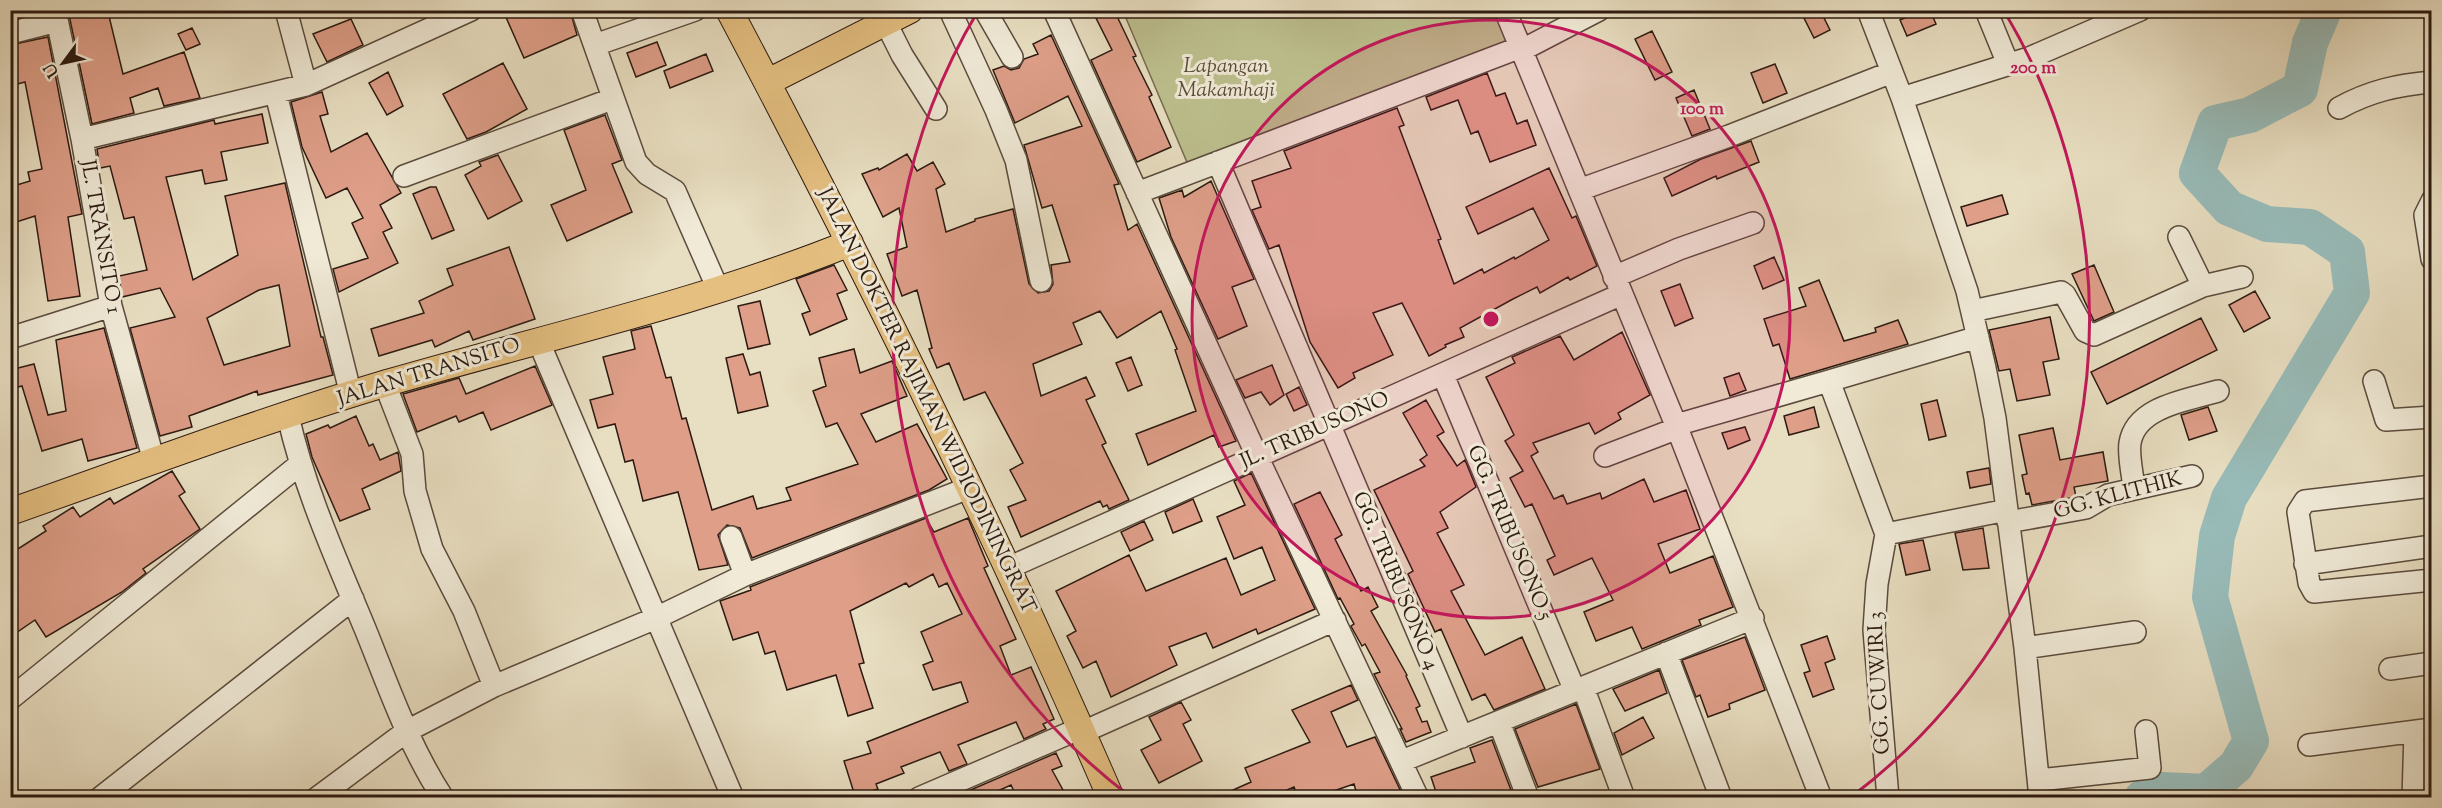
<svg xmlns="http://www.w3.org/2000/svg" width="2442" height="808" font-family="'Sorts Mill Goudy',serif">
  <style>
    .green { fill: #bdbf8e; stroke: #746c50; stroke-width: 1.5 }
    .lines { fill: none; stroke-linecap: round; stroke-linejoin: round }
    .river { stroke: #98bbb8; stroke-width: 36 }
    .building { fill: #de9e88; stroke: #2c1a11; stroke-width: 1.5; fill-rule: evenodd }
    .minor-casing { stroke: #5b4b3d; stroke-width: 24 }
    .major-casing { stroke: #2c1a11; stroke-width: 28 }
    .minor { stroke: #f0ead7; stroke-width: 21 }
    .major { stroke: #e4bf80; stroke-width: 26 }
    .ring { fill: none; stroke: #c2185b; stroke-width: 3 }
    .labels { text-anchor: middle; dominant-baseline: central; stroke-width: 6; stroke-linejoin: round; paint-order: stroke }
    .park-label { font-size: 21px; font-style: italic; fill: #584c36; stroke: #f0ead7 }
    .street-label { font-size: 21px; fill: #2c1a11; stroke: #f0ead7 }
    .centre { fill: #c2185b; stroke: #f0ead7; stroke-width: 3 }
    .ring-label { font-size: 18px; text-anchor: middle; font-weight: bold; fill: #c2185b; stroke: #f0ead7; stroke-width: 6; stroke-linejoin: round; paint-order: stroke }
  </style>
  <rect width="100%" height="100%" fill="#e8dec1"/>
  <filter id="stains"><feTurbulence type="fractalNoise" baseFrequency=".00333" numOctaves="4"/><feColorMatrix values="0 0 0 0 .2 0 0 0 0 .09 0 0 0 0 .02 0 0 0 .5 -.17"/></filter>
  <radialGradient id="worn" r=".72"><stop offset=".6" stop-color="#630" stop-opacity="0"/><stop offset="1" stop-color="#630" stop-opacity=".3"/></radialGradient>
  <!-- green -->
  <path class="green" d="M1123,11H1495L1509,44L1189,167Z"/>
  <g class="lines">
    <!-- river -->
    <path class="river" d="M2142,798L2162,790L2206,792L2236,766L2251,741L2210,597L2217,536L2229,498L2352,293L2347,252L2310,227L2267,224L2229,208L2197,173L2215,123L2250,115L2300,89L2310,43L2324,10"/>
  </g>
  <!-- building -->
  <path class="building" d="M10,10H43L10,20Z
    M68,10H99L100,14L108,12L123,74L184,52L200,98L164,106L158,88L130,98L134,113L92,124Z
    M515,10H570L577,35L524,58L505,15Z
    M1114,10L1136,56L1133,57L1152,95L1149,97L1171,147L1137,162L1091,60L1112,50L1096,18Z
    M1820,10L1830,30L1814,38L1804,18Z
    M1922,10H1930L1936,24L1907,36L1900,20Z
    M351,19L363,45L327,62L313,34Z
    M192,28L200,44L186,50L178,34Z
    M1652,31L1672,72L1655,80L1635,39Z
    M1051,35L1119,184L1114,185L1128,230L1137,224L1236,441L1219,447L1214,435L1148,465L1136,434L1196,411L1175,350L1177,349L1161,311L1117,338L1100,311L1073,323L1082,344L1033,364L1041,396L1086,377L1095,396L1086,400L1106,443L1102,445L1129,500L1109,509L1107,505L1103,507L1100,501L1021,537L1008,507L1026,500L1010,470L1023,463L985,392L964,400L949,363L937,368L929,349L932,348L917,290L902,296L887,254L907,247L899,208L883,217L862,174L878,168L879,170L907,154L917,171L933,162L945,184L936,189L946,232L975,221V219L1013,209L1029,284L1038,293L1049,291L1053,284L1051,265L1070,262L1052,205L1042,208L1024,145L1082,126L1068,96L1015,123L993,70L1004,66L1011,70L1019,68L1024,59L1038,54L1033,44Z
    M48,37L82,214L68,217L80,296L48,301L35,216L10,224V187L30,181L28,172L42,169L25,82L10,86V45Z
    M657,42L666,65L636,77L627,53Z
    M706,54L713,71L670,88L664,71Z
    M503,63L527,109L486,132L467,139L443,94Z
    M1775,64L1787,93L1763,103L1751,73Z
    M388,72L403,106L387,115L369,83Z
    M1487,73L1496,96L1505,93L1517,124L1527,120L1536,145L1490,162L1478,131L1471,134L1458,100L1431,110L1426,97Z
    M1694,90L1710,129L1692,136L1676,98Z
    M322,92L328,114L320,116L331,152L367,133L401,193L380,205L392,228L383,232L398,263L339,292L333,269L368,258L352,223L363,218L347,188L326,198L302,147L291,102Z
    M1397,108L1404,125L1399,127L1441,239L1438,240L1454,284L1482,269L1484,273L1514,257L1515,259L1549,240L1533,208L1478,234L1466,207L1549,168L1572,218L1576,216L1597,266L1570,280L1568,277L1540,293L1537,287L1513,299L1460,328L1464,337L1445,345L1446,347L1429,356L1402,303L1373,313L1393,355L1353,373L1355,378L1338,388L1310,342L1279,245L1269,249L1252,210L1261,207L1252,181L1291,168L1284,151Z
    M262,114L268,143L221,152L227,180L205,184L202,170L166,177L193,280L238,255L225,196L285,183L321,337H323L333,375L258,395L257,391L189,416L192,427L160,436L130,328L175,317L160,288L122,297L119,276L147,270L134,217L124,219L110,166L100,168L97,149L214,120L215,124ZM279,285L290,346L224,365L207,318L259,290Z
    M605,115L622,160L612,164L632,212L567,241L551,205L586,190L564,130Z
    M1751,141L1759,162L1717,179L1716,176L1672,196L1664,178L1701,159Z
    M498,155L522,201L488,219L465,175L481,166L479,162Z
    M1211,181L1254,279L1232,287L1247,326L1218,339L1171,237L1159,198L1182,190L1184,197Z
    M430,187H436L454,230L432,239L413,194Z
    M2002,195L2008,214L1967,226L1961,207Z
    M509,247L535,319L473,340L469,331L435,347L432,340L379,356L371,329L424,313L419,301L453,285L447,269Z
    M1774,257L1784,280L1763,289L1754,266Z
    M834,265L847,290L837,294L847,319L810,335L802,314L810,311L796,279Z
    M2094,265L2114,312L2094,321L2072,274Z
    M1819,280L1844,341L1876,332L1875,328L1898,320L1908,344L1790,379L1779,344L1773,346L1764,319L1806,306L1799,288Z
    M1680,284L1693,318L1675,326L1661,291Z
    M2255,291L2270,318L2244,332L2229,305Z
    M760,301L770,344L748,349L738,306Z
    M2050,317L2059,359L2043,362L2050,395L2017,401L2010,369L1999,371L1989,330Z
    M2201,318L2217,350L2107,404L2091,372Z
    M651,326L666,378L671,377L682,419L686,418L712,510L753,496L757,509L791,500L786,488L858,464L837,423L826,427L813,391L826,386L819,358L854,349L860,373L892,361L907,396L861,414L876,442L917,424L947,479L929,490L752,558L740,528L727,525L718,535L728,565L699,570L678,492L643,501L633,460L625,462L615,424L598,428L590,400L613,394L603,357L635,349L631,331Z
    M104,328L137,448L88,461L82,439L42,451L22,386L10,389V370L34,364L48,415L66,411L56,340Z
    M1622,332L1650,395L1618,413L1621,419L1595,434L1589,423L1533,443L1538,452L1531,456L1554,499L1563,495L1567,504L1600,493L1602,499L1644,479L1654,502L1686,490L1700,529L1658,544L1670,573L1713,556L1733,607L1699,620L1701,625L1642,649L1632,627L1596,641L1584,612L1613,600L1592,558L1554,575L1547,560L1555,556L1532,504L1525,507L1510,478L1523,471L1505,441L1514,435L1486,377L1515,363L1512,357L1560,336L1574,360Z
    M743,354L750,375L760,372L768,406L738,413L726,358Z
    M1131,357L1142,385L1128,391L1116,363Z
    M1272,365L1284,395L1270,405L1261,392L1245,398L1236,380Z
    M535,366L552,405L491,430L483,412L459,422L456,416L417,432L403,394L459,378L466,394Z
    M1739,373L1746,390L1730,396L1724,378Z
    M1299,387L1307,405L1294,411L1286,394Z
    M1426,400L1444,432L1437,436L1457,466L1465,460L1476,487L1440,512L1448,528L1437,533L1464,585L1451,591L1485,655L1522,637L1545,689L1494,710L1485,694L1472,700L1441,629L1435,632L1408,574L1413,571L1374,490L1425,466L1420,460L1427,455L1403,413Z
    M1937,400L1946,436L1929,440L1921,404Z
    M1814,407L1819,427L1789,435L1784,416Z
    M2208,407L2217,431L2189,440L2181,415Z
    M356,416L369,446L373,444L380,460L398,452L401,471L362,489L370,509L340,521L312,457L306,434L328,425L330,428Z
    M1745,427L1750,440L1728,449L1722,433Z
    M2053,428L2060,460L2103,452L2108,481L2074,487L2076,497L2032,505L2029,493L2026,494L2022,475L2027,474L2019,435Z
    M1989,468L1991,484L1970,488L1967,472Z
    M172,471L185,492L179,496L200,529L143,569L146,573L122,592L46,637L35,620L10,637V554L46,531L43,526L73,507L80,517L110,498L114,504Z
    M1251,473L1315,609L1258,634L1256,629L1213,648L1206,633L1169,647L1177,665L1111,697L1096,661L1083,668L1067,636L1076,631L1056,591L1129,555L1146,591L1226,558L1241,595L1275,580L1262,547L1234,559L1217,517L1245,505L1234,481Z
    M1320,492L1342,535L1335,539L1361,591L1368,587L1378,607L1371,611L1407,675L1406,676L1420,706L1416,708L1422,722L1427,721L1431,732L1406,742L1400,729H1402L1374,674L1380,672L1365,644L1362,646L1352,628L1351,626L1354,624L1340,598L1338,599L1294,504Z
    M1193,499L1202,521L1173,533L1165,512Z
    M926,518L934,532L968,518L988,566L984,568L1016,639L1000,646L1011,675L1031,667L1054,719L1043,724L1046,729L1024,739L1016,722L958,745L967,764L949,771L940,752L901,767L904,773L876,784L878,789L855,796L844,761L871,753L867,742L968,702L961,682L933,690L923,665L933,661L921,632L962,614L947,583L939,587L933,574L909,587L906,583L850,611L864,663L859,664L873,708L848,716L836,675L787,690L775,651L765,654L758,632L733,640L720,601L751,590L750,587Z
    M1144,521L1153,540L1130,551L1121,532Z
    M1983,528L1989,568L1963,570L1955,533Z
    M1923,540L1930,570L1906,575L1899,544Z
    M1827,636L1835,659L1825,663L1834,689L1813,697L1804,673L1810,671L1801,645Z
    M1745,637L1765,690L1729,704L1730,709L1708,717L1700,695L1696,697L1682,660Z
    M1659,670L1667,693L1625,711L1613,689Z
    M1351,685L1358,700L1331,712L1347,747L1375,737L1404,798H1358L1354,784L1313,798H1298L1294,787L1268,798H1215L1251,782L1245,768L1310,742L1292,710Z
    M1181,702L1191,720L1183,724L1202,761L1159,783L1141,750L1161,740L1149,717Z
    M1576,704L1600,769L1538,787L1515,729Z
    M1643,717L1654,738L1622,755L1614,733Z
    M1492,740L1514,798H1438L1431,777L1475,762L1470,748Z
    M1056,753L1062,766L1052,770L1063,790L1049,798H1017L1011,785L982,798H960L959,795Z"/>
  <g class="lines">
    <defs>
      <path id="minor" d="M55,10L82,139L111,306L154,461
        M286,10L306,85
        M582,10L636,162L647,174L675,191L718,289
        M950,10L996,110L1016,160L1041,281
        M985,10L1012,57
        M1054,10L1257,456L1418,798
        M1505,10L1676,425L1821,798
        M1868,10L1902,98L1967,291L1985,368L1995,418L2025,648L2040,798
        M1986,10L2008,64
        M886,23L902,55L936,109
        M10,33L57,21
        M595,45L695,10
        M1522,50L1599,10
        M276,94L351,395
        M1902,98L2029,58L2140,10
        M2339,108C2370,91 2397,85 2432,82
        M82,139L306,85L471,10
        M1218,162L1462,737
        M404,176L612,99
        M1579,190L1729,136L1892,72
        M1137,193L1521,47
        M2432,201L2425,215L2432,259
        M2179,237L2203,286
        M1614,277L1679,249L1753,223
        M1972,311L2061,292L2065,295L2085,331L2094,335L2203,286L2242,277
        M10,338L111,306
        M538,340L733,798
        M1443,375L1575,691
        M2374,381L2386,420L2432,417
        M385,384L412,454L415,491L432,549L464,611L494,686
        M288,416C305,491 337,561 366,631C389,688 409,746 443,798
        M1676,425L1829,381
        M1605,456L1678,428
        M2432,486L2305,501L2298,512L2309,583L2314,592L2432,580
        M2134,489C2133,475 2128,457 2130,443C2136,406 2189,400 2218,391
        M2008,522L2086,508L2108,495L2192,476
        M1886,534L2007,510
        M731,537L745,575
        M2305,564L2432,546
        M1008,568L1622,294
        M2025,648L2135,632
        M1666,653L1721,798
        M2390,669L2432,663
        M1583,687L1624,798
        M10,699L299,465
        M1499,722L1528,798
        M1083,732L1335,620
        M2309,745L2432,729
        M1402,761L1753,618
        M2039,780L2150,768L2146,731
        M100,798L353,599
        M317,798L407,731L494,686L656,618L745,575L971,487
        M919,798L1081,728
        M1888,798L1874,630L1877,584L1886,534L1829,381L1978,337
        M2413,798L2415,732"/>
      <path id="major" d="M729,10C866,269 995,530 1111,798
        M768,82L910,10
        M10,512C135,468 260,421 387,383C542,338 701,303 850,243"/>
    </defs>
    <!-- minor casing -->
    <use href="#minor" class="minor-casing"/>
    <!-- major casing -->
    <use href="#major" class="major-casing"/>
    <!-- minor -->
    <use href="#minor" class="minor"/>
    <!-- major -->
    <use href="#major" class="major"/>
  </g>
  <!-- distance rings -->
  <circle cx="1491" cy="319" r="299" fill="#c2185b" fill-opacity=".12"/>
  <g class="ring">
    <circle cx="1491" cy="319" r="299"/>
    <path d="M1131 797A598 598 0 0 1 978 11M2004 11A598 598 0 0 1 1851 797"/>
  </g>
  <g class="labels">
    <!-- park labels -->
    <g class="park-label">
      <text x="1226" y="67">Lapangan<tspan x="1226" dy="24">Makamhaji</tspan></text>
    </g>
    <!-- street labels -->
    <g class="street-label">
      <text transform="translate(100 237) rotate(80)">JL. TRANSITO 1</text>
      <text transform="translate(429 373) rotate(-17)">JALAN TRANSITO</text>
      <text transform="translate(926 401) rotate(64)">JALAN DOKTER RAJIMAN WIDIODININGRAT</text>
      <text transform="translate(1315 431) rotate(-24)">JL. TRIBUSONO</text>
      <text transform="translate(2118 496) rotate(-15)">GG. KLITHIK</text>
      <text transform="translate(1509 533) rotate(67)">GG. TRIBUSONO 5</text>
      <text transform="translate(1395 581) rotate(67)">GG. TRIBUSONO 4</text>
      <text transform="translate(1880 683) rotate(-93)">GG. CUWIRI 3</text>
    </g>
  </g>
  <circle cx="1491" cy="319" r="9" class="centre"/>
  <g class="ring-label">
    <text x="2033" y="73">200 m</text>
    <text x="1702" y="114">100 m</text>
  </g>
  <!-- margin -->
  <rect width="2442" height="808" fill="none" stroke="#e8dec1" stroke-width="36"/>
  <rect x="12" y="12" width="2418" height="784" fill="none" stroke="#2c1a11" stroke-width="3"/>
  <rect x="18" y="18" width="2406" height="772" fill="none" stroke="#2c1a11" stroke-width="1.5"/>
  <!-- north arrow -->
  <g transform="translate(63 63) rotate(237)" stroke="#f0ead7" stroke-width="4.5" paint-order="stroke">
  <path d="M0-4.5L10 22L0 15L-10 22Z" fill="#2c1a11"/>
  <text y="-9" font-size="16" font-weight="bold" text-anchor="middle" fill="#2c1a11">U</text>
  </g>
  <rect width="100%" height="100%" filter="url(#stains)"/>
  <rect width="100%" height="100%" fill="url(#worn)"/>
</svg>
